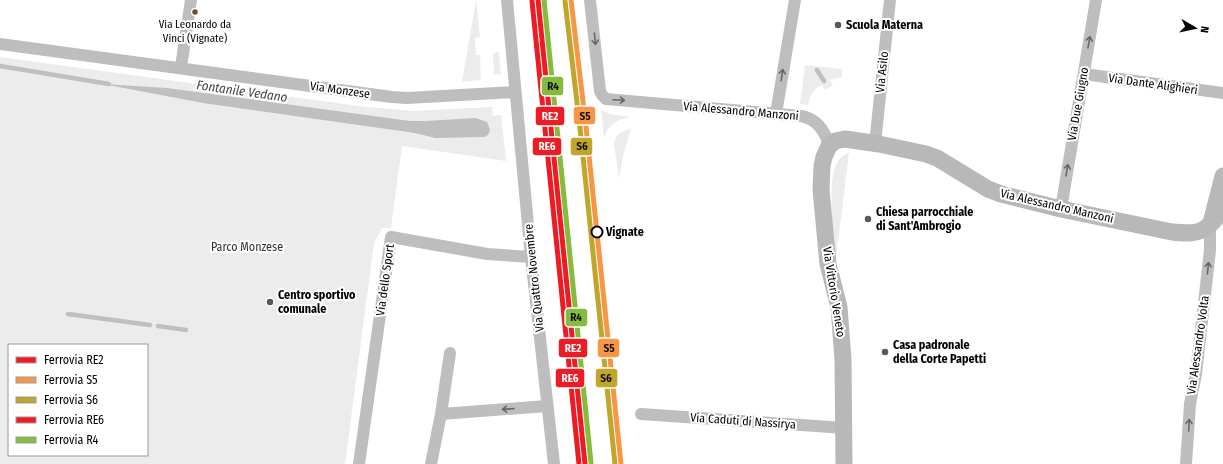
<svg xmlns="http://www.w3.org/2000/svg" width="1223" height="464" font-family="'Fira Sans Condensed',sans-serif">
  <style>
    .green { fill: #ececec; fill-rule: evenodd }
    .water { fill: #bfbfbf }
    .lines { fill: none; stroke-linecap: round; stroke-linejoin: round }
    .stream { stroke: #bfbfbf; stroke-width: 4.5 }
    .street { stroke: #bebebe; stroke-width: 12 }
    .secondary { stroke: #b8b8b8; stroke-width: 17 }
    .rail-1-casing { stroke: #fff; stroke-width: 8 }
    .rail-2-casing { stroke: #fff; stroke-width: 8 }
    .rail-3-casing { stroke: #fff; stroke-width: 8 }
    .rail-4-casing { stroke: #fff; stroke-width: 8 }
    .rail-5-casing { stroke: #fff; stroke-width: 8 }
    .rail-1 { stroke: #ed1c24; stroke-width: 5 }
    .rail-2 { stroke: #f79647; stroke-width: 5 }
    .rail-3 { stroke: #c2a62a; stroke-width: 5 }
    .rail-4 { stroke: #ed1c24; stroke-width: 5 }
    .rail-5 { stroke: #86bc3c; stroke-width: 5 }
    .oneway { stroke: #686868 }
    .bus-dot { fill: #7a4b2a; stroke: #fff; stroke-width: 1.5 }
    .poi-dot { fill: #595959; stroke: #fff; stroke-width: 1.5 }
    .stop-dot { fill: #fff; stroke: #000; stroke-width: 2 }
    .labels { text-anchor: middle; dominant-baseline: central; stroke-width: 4; stroke-linejoin: round; paint-order: stroke }
    .bus-label { font-size: 11px; fill: #000; stroke: #fff }
    .poi-label { font-size: 12px; font-weight: bold; fill: #000; stroke: #fff; text-anchor: start }
    .street-label { font-size: 12px; fill: #000; stroke: #fff }
    .stop-label { font-size: 12px; font-weight: bold; fill: #000; stroke: #fff; text-anchor: start }
    .park-label { font-size: 12px; fill: #333; stroke: #fff }
    .water-label { font-size: 13px; font-style: italic; fill: #444; stroke: #fff }
    .line-badge { stroke: #fff; stroke-width: 1.5 }
    .badge-label { font-size: 11px; text-anchor: middle; font-weight: bold; fill: #fff }
    .pale-badge-label { font-size: 11px; text-anchor: middle; font-weight: bold; fill: #111 }
  </style>
  <rect width="100%" height="100%" fill="#fff"/>
  <!-- green -->
  <path class="green" d="M476,0L480,37L475,38L476,55H480L481,80L462,82Z
    M499,52L501,74L494,75L493,53Z
    M0,57L366,107L413,111L492,107L493,116L501,115L506,161L402,146L391,228H382L374,243L345,464H0ZM9,345H147V455H9Z
    M805,65L842,69V77L830,80L833,85L825,90L822,85C812,90 810,95 808,105L800,104Z
    M601,110L610,114L631,117C617,120 608,124 604,138Z
    M631,129L623,156L619,179L614,144C616,133 621,131 631,129Z
    M849,152L835,266C834,243 827,183 836,165C839,159 843,155 849,152Z"/>
  <!-- water -->
  <path class="water" d="M103,84L167,88L410,121H426L476,118L487,122L490,130L488,135L484,137L435,138L415,133L203,103Z"/>
  <g class="lines">
    <!-- stream -->
    <path class="stream" d="M0,66L109,84
      M817,70L824,81
      M68,314L150,325
      M158,326L186,330"/>
    <!-- street -->
    <path class="street" d="M507,0L531,257L554,464
      M590,0L600,91L602,95L606,99L801,116C817,119 825,130 829,146
      M0,44L392,97L407,98L515,92
      M181,67L191,0
      M1084,74L1223,93
      M776,114L795,0
      M875,144L890,0
      M1061,209L1096,0
      M441,414L450,353
      M641,414L844,428
      M359,464L391,237L487,254L531,257
      M431,464L441,414L547,406
      M1186,464L1190,404L1196,374L1210,250V225"/>
    <!-- secondary -->
    <path class="secondary" d="M1211,223L1223,176
      M844,464L843,360L839,307L828,264L821,190L822,166L824,157L829,146L835,141L845,139L879,144L926,154L937,158L988,189L1001,194L1061,209L1172,232C1201,235 1205,232 1223,210"/>
    <defs>
      <path id="rail-1" d="M538,0L585,464"/>
      <path id="rail-2" d="M571,0L586,127L621,464"/>
      <path id="rail-3" d="M565,1L580,128L615,464"/>
      <path id="rail-4" d="M532,1L579,464"/>
      <path id="rail-5" d="M544,0L591,463"/>
    </defs>
    <!-- rail-1 casing -->
    <use href="#rail-1" class="rail-1-casing"/>
    <!-- rail-2 casing -->
    <use href="#rail-2" class="rail-2-casing"/>
    <!-- rail-3 casing -->
    <use href="#rail-3" class="rail-3-casing"/>
    <!-- rail-4 casing -->
    <use href="#rail-4" class="rail-4-casing"/>
    <!-- rail-5 casing -->
    <use href="#rail-5" class="rail-5-casing"/>
    <!-- rail-1 -->
    <use href="#rail-1" class="rail-1"/>
    <!-- rail-2 -->
    <use href="#rail-2" class="rail-2"/>
    <!-- rail-3 -->
    <use href="#rail-3" class="rail-3"/>
    <!-- rail-4 -->
    <use href="#rail-4" class="rail-4"/>
    <!-- rail-5 -->
    <use href="#rail-5" class="rail-5"/>
  </g>
  <!-- one-way arrows -->
  <defs><path id="oneway-shaft" d="M-6 0H5M1.5-3L5.5 0L1.5 3" fill="none" stroke-width="1.6" stroke-linecap="round" stroke-linejoin="round"/></defs>
  <g class="oneway">
    <use href="#oneway-shaft" transform="translate(595 39) rotate(84)"/>
    <use href="#oneway-shaft" transform="translate(1089 42) rotate(-80)"/>
    <use href="#oneway-shaft" transform="translate(782 75) rotate(-81)"/>
    <use href="#oneway-shaft" transform="translate(619 100) rotate(3)"/>
    <use href="#oneway-shaft" transform="translate(1067 170) rotate(-80)"/>
    <use href="#oneway-shaft" transform="translate(1208 268) rotate(-84)"/>
    <use href="#oneway-shaft" transform="translate(508 409) rotate(176)"/>
    <use href="#oneway-shaft" transform="translate(1189 425) rotate(-87)"/>
  </g>
  <!-- markers -->
  <circle class="bus-dot" cx="195" cy="12" r="3.5"/>
  <g class="poi-dot">
    <circle cx="838" cy="25" r="4"/>
    <circle cx="868" cy="219" r="4"/>
    <circle cx="270" cy="302" r="4"/>
    <circle cx="885" cy="352" r="4"/>
  </g>
  <circle class="stop-dot" cx="597" cy="232" r="5.5"/>
  <g class="labels">
    <!-- bus labels -->
    <g class="bus-label">
      <text x="195" y="24">Via Leonardo da<tspan x="195" dy="14">Vinci (Vignate)</tspan></text>
    </g>
    <!-- poi labels -->
    <g class="poi-label">
      <text x="846" y="25">Scuola Materna</text>
      <text x="876" y="212">Chiesa parrocchiale<tspan x="876" dy="14">di Sant'Ambrogio</tspan></text>
      <text x="278" y="295">Centro sportivo<tspan x="278" dy="14">comunale</tspan></text>
      <text x="893" y="345">Casa padronale<tspan x="893" dy="14">della Corte Papetti</tspan></text>
    </g>
    <!-- street labels -->
    <g class="street-label">
      <text transform="translate(882 72) rotate(-84)">Via Asilo</text>
      <text transform="translate(1153 84) rotate(8)">Via Dante Alighieri</text>
      <text transform="translate(340 90) rotate(8)">Via Monzese</text>
      <text transform="translate(1078 104) rotate(-80)">Via Due Giugno</text>
      <text transform="translate(741 111) rotate(5)">Via Alessandro Manzoni</text>
      <text transform="translate(1057 206) rotate(13)">Via Alessandro Manzoni</text>
      <text transform="translate(534 278) rotate(-96)">Via Quattro Novembre</text>
      <text transform="translate(385 280) rotate(-82)">Via dello Sport</text>
      <text transform="translate(834 292) rotate(81)">Via Vittorio Veneto</text>
      <text transform="translate(1198 345) rotate(-82)">Via Alessandro Volta</text>
      <text transform="translate(743 421) rotate(4)">Via Caduti di Nassirya</text>
    </g>
    <!-- stop labels -->
    <g class="stop-label">
      <text x="606" y="232">Vignate</text>
    </g>
    <!-- park labels -->
    <g class="park-label">
      <text x="247" y="247">Parco Monzese</text>
    </g>
    <!-- water labels -->
    <g class="water-label">
      <text transform="translate(242 91) rotate(8)">Fontanile Vedano</text>
    </g>
  </g>
  <g class="line-badge">
    <rect x="541" y="76" width="23" height="20" rx="4" fill="#86bc3c"/>
    <rect x="573" y="106" width="23" height="19" rx="4" fill="#f79647"/>
    <rect x="535" y="106" width="30" height="20" rx="4" fill="#ed1c24"/>
    <rect x="570" y="137" width="23" height="19" rx="4" fill="#c2a62a"/>
    <rect x="532" y="137" width="30" height="19" rx="4" fill="#ed1c24"/>
    <rect x="565" y="308" width="23" height="19" rx="4" fill="#86bc3c"/>
    <rect x="597" y="338" width="23" height="20" rx="4" fill="#f79647"/>
    <rect x="558" y="338" width="30" height="20" rx="4" fill="#ed1c24"/>
    <rect x="595" y="368" width="23" height="20" rx="4" fill="#c2a62a"/>
    <rect x="555" y="368" width="30" height="20" rx="4" fill="#ed1c24"/>
  </g>
  <g class="badge-label">
    <text x="550" y="120">RE2</text>
    <text x="547" y="150">RE6</text>
    <text x="573" y="352">RE2</text>
    <text x="570" y="382">RE6</text>
  </g>
  <g class="pale-badge-label">
    <text x="553" y="90">R4</text>
    <text x="585" y="120">S5</text>
    <text x="582" y="150">S6</text>
    <text x="576" y="321">R4</text>
    <text x="609" y="352">S5</text>
    <text x="606" y="382">S6</text>
  </g>
  <!-- legend -->
  <rect x="8" y="344" width="140" height="112" fill="#ffffff" stroke="#999999"/>
  <rect x="16" y="357" width="20" height="6" fill="#ed1c24" stroke="#999999"/>
  <text x="44" y="364" font-size="12" fill="#000000">Ferrovia RE2</text>
  <rect x="16" y="377" width="20" height="6" fill="#f79647" stroke="#999999"/>
  <text x="44" y="384" font-size="12" fill="#000000">Ferrovia S5</text>
  <rect x="16" y="397" width="20" height="6" fill="#c2a62a" stroke="#999999"/>
  <text x="44" y="404" font-size="12" fill="#000000">Ferrovia S6</text>
  <rect x="16" y="417" width="20" height="6" fill="#ed1c24" stroke="#999999"/>
  <text x="44" y="424" font-size="12" fill="#000000">Ferrovia RE6</text>
  <rect x="16" y="437" width="20" height="6" fill="#86bc3c" stroke="#999999"/>
  <text x="44" y="444" font-size="12" fill="#000000">Ferrovia R4</text>
  <!-- north arrow -->
  <g transform="translate(1195 28) rotate(99)" stroke="#ffffff" stroke-width="3" paint-order="stroke">
  <path d="M0-3L7 15L0 10L-7 15Z" fill="#000000"/>
  <text y="-6" font-size="11" font-weight="bold" text-anchor="middle" fill="#000000">N</text>
  </g>
</svg>
